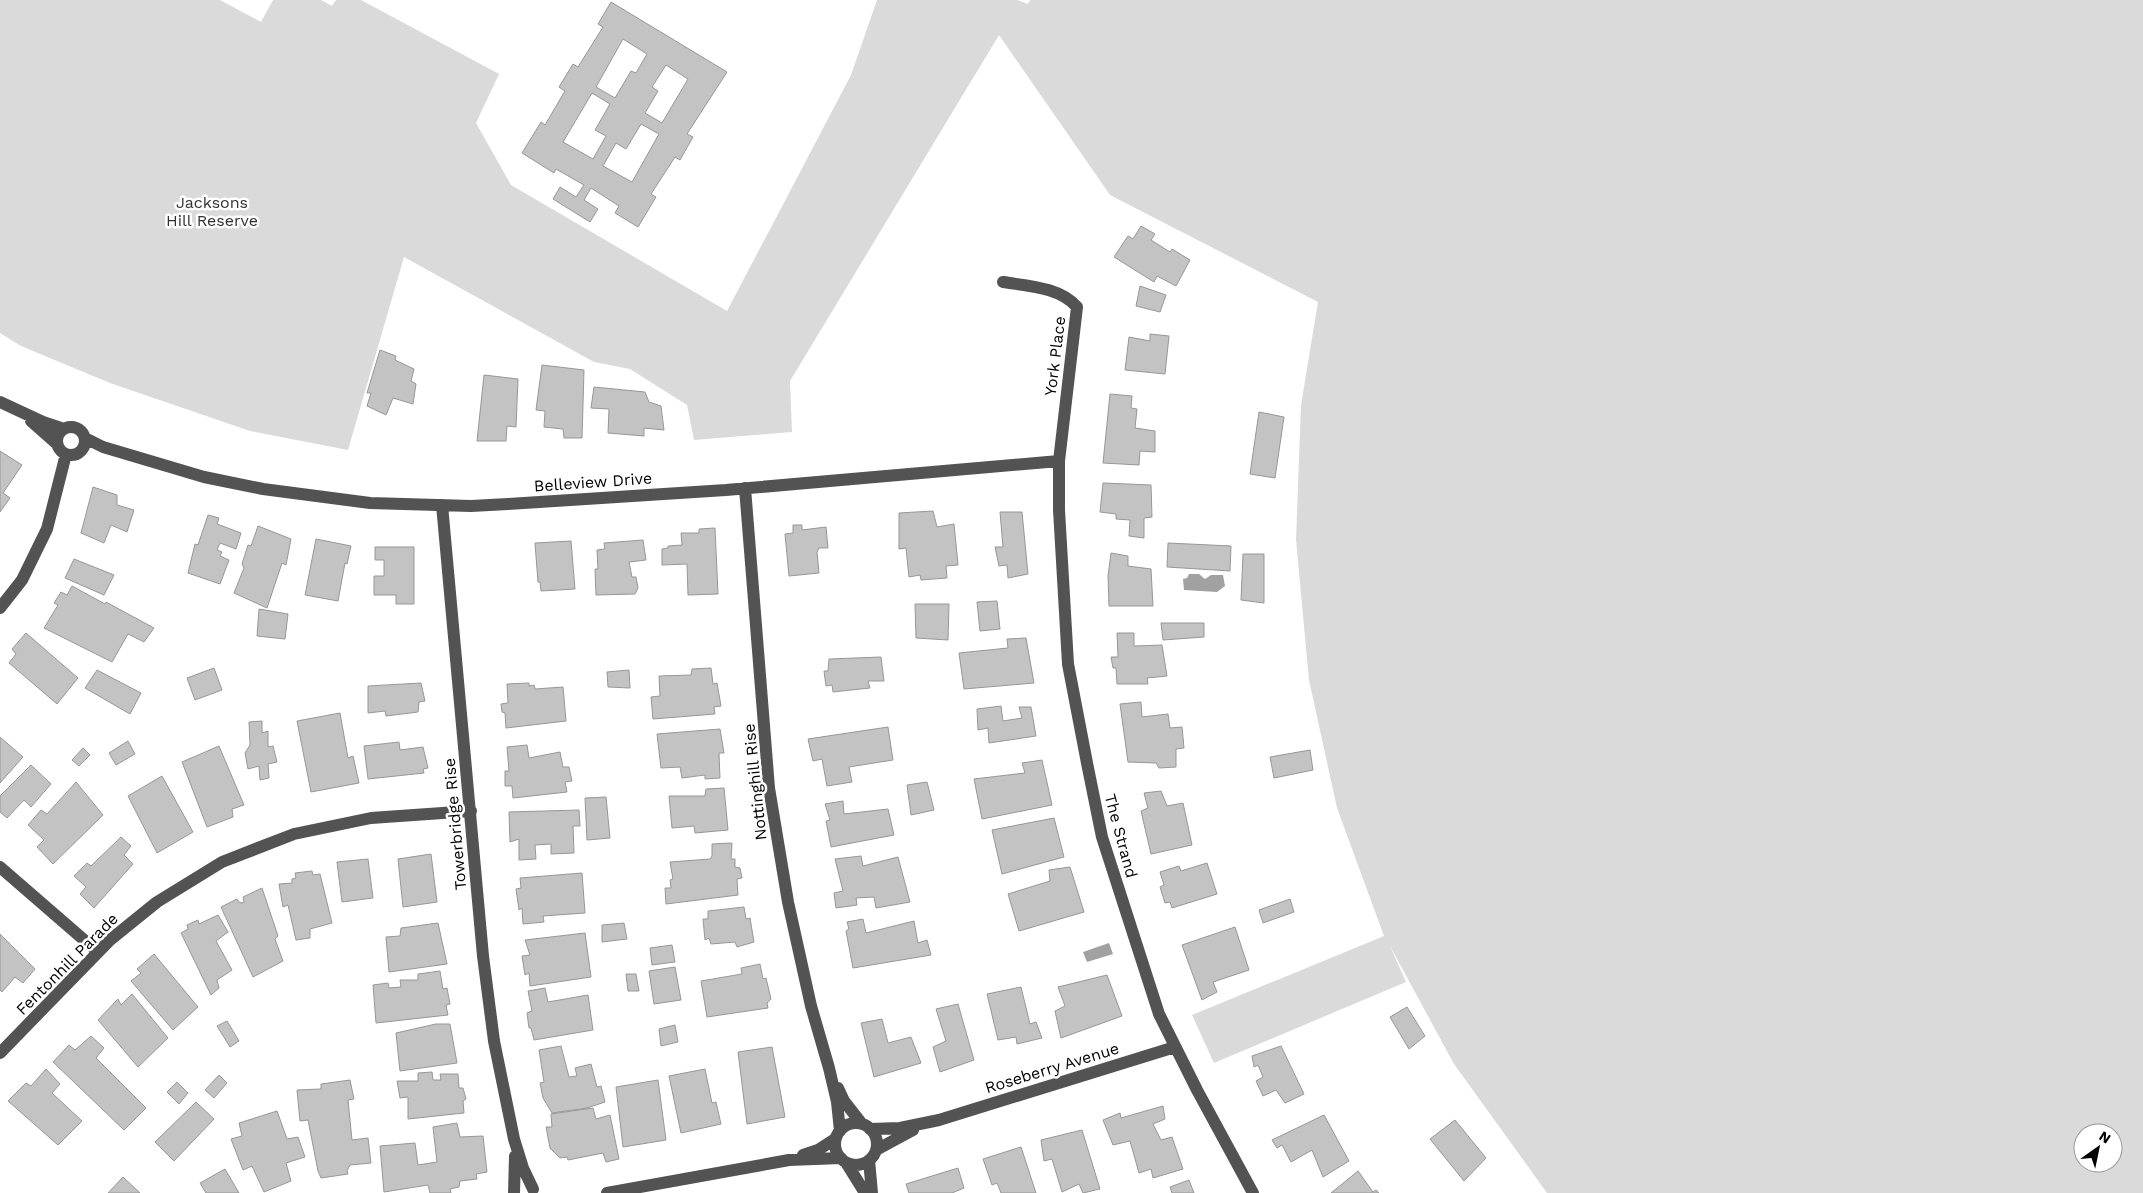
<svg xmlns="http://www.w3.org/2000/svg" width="2143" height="1193" font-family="'Work Sans',sans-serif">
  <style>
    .green { fill: #dadada; fill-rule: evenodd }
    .water { fill: #a1a1a1 }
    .building { fill: #c3c3c3; stroke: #979797; fill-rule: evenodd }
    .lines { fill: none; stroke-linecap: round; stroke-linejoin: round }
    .minor { stroke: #535353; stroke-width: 12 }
    .labels { text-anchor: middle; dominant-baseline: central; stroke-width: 5; stroke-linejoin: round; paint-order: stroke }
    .park-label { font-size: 16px; fill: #313131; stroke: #fff }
    .street-label { font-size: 16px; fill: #000; stroke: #fff }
  </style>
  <rect width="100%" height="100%" fill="#fff"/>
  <!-- green -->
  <path class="green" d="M0,0H220L261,22L273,0H321L332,6L336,0H361L499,74L476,123L511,185L727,311L851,75L877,0H1017L1028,4L1030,0H2143V1193H1547L1454,1064L1390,946L1406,982L1214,1063L1192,1015L1384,936L1337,808L1309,680L1296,540L1301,405L1318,302L1110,195L999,35L790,381L792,432L694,440L687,405L630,369L594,362L404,257L348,450L250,431L110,383L21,346L0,333ZM2083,1133H2113V1163H2083Z"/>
  <!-- water -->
  <path class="water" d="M1189,574H1199L1205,579L1211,575H1223L1225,586L1217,592L1184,590L1183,579L1187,578Z
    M1109,943L1113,954L1087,962L1083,952Z"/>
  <!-- building -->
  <path class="building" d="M611,2L727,72L687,134L693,137L680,160L675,157L651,194L656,197L638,227L615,213L619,206L591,188L584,200L598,209L590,222L553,199L560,187L576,197L584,185L556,169L554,173L522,153L541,122L545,125L565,91L559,87L573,64L578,67L603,27L598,24ZM623,39L647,54L636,73L631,71L615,98L596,87ZM666,65L688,79L662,123L645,113L658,91L652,87ZM592,93L610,104L595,130L606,136L593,159L563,142ZM641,124L659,134L632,182L603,166L616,143L626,149Z
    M1141,226L1155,234L1151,240L1170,252L1172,249L1190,260L1176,286L1157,276L1154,282L1114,257L1128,236L1133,239Z
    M1140,286L1166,295L1160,312L1136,306Z
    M1150,334L1169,336L1165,374L1125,370L1129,337L1150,341Z
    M380,350L396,356L395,360L414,369L411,381L416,384L413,404L393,398L386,415L367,406L371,393H367Z
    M542,365L584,370L582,438H564L563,429L544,427L545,411L536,410Z
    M484,375L518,379L516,427L507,426L506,441H477Z
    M594,387L645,392L649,402L661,406L664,430L644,428V436L608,433L609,409L591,408Z
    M1110,394L1132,396L1131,408L1137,409L1135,428L1155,431V452L1140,451L1139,465L1103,463Z
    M1259,412L1284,417L1275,478L1250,474Z
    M0,451L22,465L3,493L10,498L0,512Z
    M1103,483L1151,485L1152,517L1144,518V538L1129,536L1130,520L1116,519V514L1100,512Z
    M93,487L117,495V505L134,510L127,532L111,525L104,543L81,533Z
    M933,511L937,527L954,524L958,565L946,566L947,578L921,580L920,575L909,577L906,548L899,549V513Z
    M1000,512H1022L1028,574L1008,578L1007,565L999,566L995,547H1003Z
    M208,515L219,518L217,524L241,533L236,549L220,543L217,550L222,552L220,556L229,560L220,584L188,573L195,544L198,545Z
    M793,525H802V530L826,527L828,548H819L817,552L819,573L789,576L785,534L793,533Z
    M258,526L291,539L286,565L282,563L267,608L234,593L244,568L242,564L248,545L251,546Z
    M715,528L718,594L688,595L687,564L662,565V549L668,548V546L682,545L681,533H699V529Z
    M316,539L351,546L347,564L345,563L338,601L305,595Z
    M643,540L646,560L629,562L632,577H636L638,588L635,594L596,595L595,569H598L597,550L605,549L604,543Z
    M571,541L575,589L541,591L540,582H538L535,543Z
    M1168,543L1231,546L1230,571L1167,567Z
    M375,547H414V604H396V595H374V576H384V560H375Z
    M1111,553L1128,556V566L1151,569L1153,606H1109L1108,576Z
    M1243,554H1264V603L1241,600Z
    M74,559L114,575L104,595L65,578Z
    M72,586L105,604L106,602L154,628L144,642L128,634L112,662L44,628L58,605L54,603L61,592L67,595Z
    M997,601L1000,629L980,631L977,602Z
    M915,604H949L948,640L916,638Z
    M259,609L288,614L285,639L257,636Z
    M1161,623H1204V637L1163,640Z
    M26,633L78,678L57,704L9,663L16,654L12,649Z
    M1117,633H1134V646L1162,645L1167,676L1147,678L1148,684H1117L1116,668H1113L1111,657H1118Z
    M1026,638L1034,683L964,689L959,653L1008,648L1007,639Z
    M881,657L884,681H868L870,688L833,692L832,685L826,686L824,671H828L829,659Z
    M214,668L222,690L195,700L187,678Z
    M711,668L713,684L717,683L721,706L714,707L715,714L653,719L651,697L660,696L659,676L691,675L692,669Z
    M97,670L141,693L130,714L85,688Z
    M629,670L630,688L608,687L607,672Z
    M421,683L425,701L419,702L418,712L386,716L385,711L368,713V686Z
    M529,683V686L534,685L535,689L563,687L566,721L506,728L505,713L502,712L501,704L508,703L507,684Z
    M1141,702L1142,717L1168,714L1170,728L1182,727L1184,748L1176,749V767L1159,768L1156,763L1128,762L1120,704Z
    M1001,706L1003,721L1022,718L1019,707H1031L1036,736L989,743L988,728L978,730L977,709Z
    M340,713L348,758L353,756L359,783L311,792L297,721Z
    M262,721V733L268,731V747L273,746L277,762L268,764L269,778L260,780L259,766L248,769L245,753L250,745L249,722Z
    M888,727L893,760L849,767L852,782L827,786L822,759L813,761L808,739Z
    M720,729L724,753H719L720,778L705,779V775L682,778L680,767L661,768L657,734Z
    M0,737L23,757L0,783Z
    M128,741L135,754L116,765L109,753Z
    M399,742L400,750L423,747L428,768L423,769L424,773L368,779L364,746Z
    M527,745L529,758L560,752L563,767H569L572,781L565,782L567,792L513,798L512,786H505V771H509L507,747Z
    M219,746L244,805L232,809L233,817L207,827L182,762Z
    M83,748L90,755L79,766L72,760Z
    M1310,750L1313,770L1274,778L1270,757Z
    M1042,760L1052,805L982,819L974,779L1025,773L1022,763Z
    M31,765L51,784L31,807L24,800L7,818L0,812V796Z
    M162,776L193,832L157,853L128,796Z
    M76,782L103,815L53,864L37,847L44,840L28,825L41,810L47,814Z
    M927,782L934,810L911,815L907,785Z
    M724,788L728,830L695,833L694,826L672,828L669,796H705L706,789Z
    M1161,791L1167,806L1183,803L1192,845L1151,854L1141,811L1148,808L1144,793Z
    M606,797L610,838L587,840L585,798Z
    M843,801L844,814L888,809L894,835L831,847L826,821L830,820L825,804Z
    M579,810L580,826H573L574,853L551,854V844L535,845L536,859L519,860V839L510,842L509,812Z
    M1054,818L1064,857L1002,874L992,830Z
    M121,837L131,846L124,855L133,864L94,908L80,894L86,887L74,876L87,863L91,866Z
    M732,843L731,859H735V867L740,868L742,878L737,879L738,895L666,904L665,888H671L670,880L673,879L670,862L710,859L712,856V844Z
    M431,854L437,902L403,907L398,859Z
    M861,856L863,866L898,857L910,902L876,908L874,897L856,898L857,905L836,908L834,893L843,891L835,859Z
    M368,859L373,898L342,902L337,862Z
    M1207,863L1217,894L1172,908L1170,902L1165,903L1160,887L1164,885L1160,872L1179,866L1181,871Z
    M1070,867L1084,912L1019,931L1008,894L1050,881L1049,870Z
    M312,871L313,875L320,874L332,923L310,929V938L296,940L288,905L283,907L279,884L292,883V879L296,878L295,873Z
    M582,873L585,913L543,916L544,922L523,924L522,908L519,910L516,889L521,888L520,878Z
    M262,888L278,936L275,939L283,961L253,977L221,907L237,899L240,903L244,902L243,897Z
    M1290,899L1294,912L1263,923L1259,910Z
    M744,907L746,919L750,918L754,942L737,947L735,942L711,944L709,938L705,940L703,919H708V911Z
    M218,915L228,932L216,941L232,970L217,980L219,988L211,995L181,933L188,929L187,925L198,920L199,924Z
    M863,919L866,933L914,921L918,943L927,940L931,955L853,968L846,931L849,929L847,922Z
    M438,923L447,964L389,972L386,937L400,936L401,928Z
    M624,923L627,939L602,942V925Z
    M1235,927L1249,970L1213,982L1217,992L1202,1000L1182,945Z
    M585,933L591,977L530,986L529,973L525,975L522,956L530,955L525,940Z
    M0,934L35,969L23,983L15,977L2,992L0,990Z
    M672,945L675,962L652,965L650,948Z
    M154,954L198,1007L173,1030L131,981L141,973L137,969Z
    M760,964L763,979L766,978L771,999L767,1003L768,1008L707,1017L701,981L742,974L741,968Z
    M675,967L681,1000L654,1004L649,971Z
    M440,971L443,989L447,988L450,1004L446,1005L448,1015L376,1023L373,985L388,983L389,988L401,987L400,980H418V974Z
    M626,974H636L639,991H628Z
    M1107,975L1122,1016L1061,1038L1055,1011L1065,1006L1058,987Z
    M1021,987L1030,1024L1036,1022L1042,1038L1017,1044L1016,1037L998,1040L987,994Z
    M545,988L548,1002L588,995L593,1030L534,1040L531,1028H529L527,1013L532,1011L528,991Z
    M132,994L168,1038L138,1067L98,1020L118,999L121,1005Z
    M958,1004L974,1060L940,1072L933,1047L946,1041L936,1009Z
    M1407,1007L1425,1036L1409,1049L1390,1017Z
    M882,1019L888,1043L911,1037L921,1063L874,1077L861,1023Z
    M227,1021L239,1041L230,1047L217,1026Z
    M436,1024H450L457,1063L400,1071L396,1033Z
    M675,1025L678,1042L661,1046L659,1029Z
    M91,1036L104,1048L96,1058L146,1108L124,1130L53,1062L69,1045L75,1050Z
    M561,1046L569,1077L577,1076L575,1068L591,1064L597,1087L601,1086L605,1102L587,1108L552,1113L543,1098L540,1083L544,1082L539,1050Z
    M1281,1046L1304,1094L1285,1103L1276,1090L1263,1096L1256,1081L1263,1077L1258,1065L1254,1067L1252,1056Z
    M772,1047L785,1117L747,1124L738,1052Z
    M46,1069L60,1084L52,1093L82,1121L58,1145L8,1101L26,1083L31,1086Z
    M705,1069L712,1103L716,1102L721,1124L681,1133L669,1076Z
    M432,1072L433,1080H441L440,1074H458L459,1088H463L466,1099L463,1101L464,1113L408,1119V1097L400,1098L397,1081H418V1073Z
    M219,1075L227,1083L214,1098L205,1090Z
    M350,1080L354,1099L348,1100L352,1140L368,1138L371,1163L350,1165L347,1171L348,1174L321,1178L318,1171L308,1120L300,1121L297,1090L321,1089V1084Z
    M658,1080L666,1140L623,1147L616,1087Z
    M177,1082L188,1093L179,1104L167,1092Z
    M196,1102L214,1119L174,1161L155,1142Z
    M1163,1106L1165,1119L1153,1124L1161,1140L1172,1137L1183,1169L1153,1178L1151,1169L1139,1173L1130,1141L1113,1145L1103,1120L1120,1113L1121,1118Z
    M593,1108L596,1119L610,1115L619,1159L606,1162L603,1153L568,1160L567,1157L560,1158L550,1148L546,1127H552L551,1114Z
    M277,1111L287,1139L298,1137L305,1157L286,1163L291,1181L264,1192L252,1166L243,1170L231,1139L242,1136L239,1123Z
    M1324,1115L1349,1161L1323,1177L1312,1150L1291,1162L1282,1145L1277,1148L1272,1140Z
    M1455,1120L1486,1158L1464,1181L1430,1139Z
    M457,1123L460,1137L483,1136L487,1172L476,1174L477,1179L460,1181L459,1187L450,1189L451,1193H430L428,1185L384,1192L380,1146L415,1143L418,1165L437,1162L433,1127Z
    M1082,1130L1100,1189L1083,1193L1079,1184L1062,1192L1052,1159L1044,1161L1041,1140Z
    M1021,1147L1036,1193H1001L997,1183L992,1185L983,1159Z
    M958,1168L964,1188L952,1193H909L906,1184Z
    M225,1169L239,1193H206L200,1183Z
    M1358,1171L1373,1192L1376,1190L1379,1193H1331Z
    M123,1177L140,1193H108Z
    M1189,1180L1194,1193H1172L1170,1187Z"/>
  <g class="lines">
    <!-- minor -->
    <path class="minor" d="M1003,282C1027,286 1060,287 1077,307L1059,461V510L1068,664L1087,763L1102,837L1159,1014L1197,1090L1253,1193
      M0,402L43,422L64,429
      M31,421L57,444
      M57 441a14 14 0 1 1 28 0a14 14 0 1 1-28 0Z
      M85,438L103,447L204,477L263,489L370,503L471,506L508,504L726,490L1059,461
      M745,488L769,788L788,902L811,1006L829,1068L837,1102L840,1131
      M442,505L483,956L494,1041L514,1139L523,1168L533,1189
      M0,608L22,580L47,529L66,454
      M0,867L98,952
      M0,1053L110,940L157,902L222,862L294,834L371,818L471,811
      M838,1088L844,1101L862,1124
      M835 1144a21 21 0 1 1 42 0a21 21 0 1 1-42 0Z
      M870,1129L900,1128L939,1120L1175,1047
      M876,1150L913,1130
      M803,1155L818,1150L835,1139
      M869,1160L872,1193
      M847,1164L865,1193
      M514,1193L515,1156
      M607,1193L789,1160L841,1158"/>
  </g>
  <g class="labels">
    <!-- park labels -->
    <g class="park-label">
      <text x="212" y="202">Jacksons<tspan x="212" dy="18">Hill Reserve</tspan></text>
    </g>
    <!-- street labels -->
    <g class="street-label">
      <text transform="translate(1055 356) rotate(-83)">York Place</text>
      <text transform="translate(593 482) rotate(-4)">Belleview Drive</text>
      <text transform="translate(755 782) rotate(-96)">Nottinghill Rise</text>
      <text transform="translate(455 824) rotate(-95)">Towerbridge Rise</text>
      <text transform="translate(1121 836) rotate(75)">The Strand</text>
      <text transform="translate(67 964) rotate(-45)">Fentonhill Parade</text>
      <text transform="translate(1052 1068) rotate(-17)">Roseberry Avenue</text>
    </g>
  </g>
  <!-- north arrow -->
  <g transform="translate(2098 1148) rotate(33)"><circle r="24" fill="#ffffff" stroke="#999999"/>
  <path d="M0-4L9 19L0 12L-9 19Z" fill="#000000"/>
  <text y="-8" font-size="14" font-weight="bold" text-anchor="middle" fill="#000000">N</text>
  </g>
</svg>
